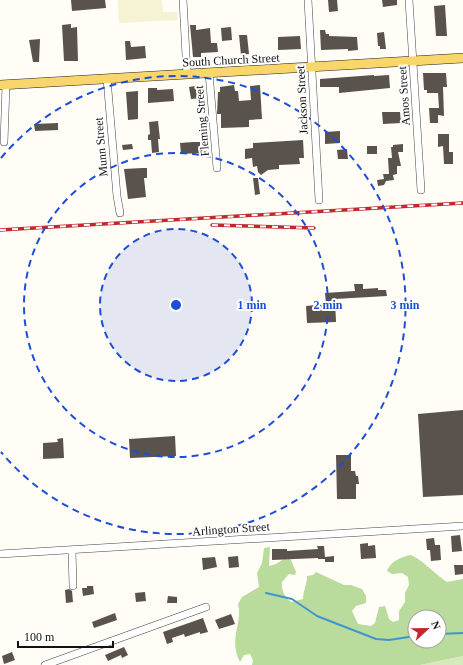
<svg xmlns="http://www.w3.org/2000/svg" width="463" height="665" font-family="Georgia,serif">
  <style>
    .farmland { fill: #f6f3d4 }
    .green { fill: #d5ebbd }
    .forest { fill: #b9dc9c; fill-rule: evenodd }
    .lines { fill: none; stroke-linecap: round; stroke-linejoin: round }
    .stream { stroke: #3f96cf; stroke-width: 2 }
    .building { fill: #5a524d }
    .minor-casing { stroke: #444; stroke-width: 8 }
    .major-casing { stroke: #222; stroke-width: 10 }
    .minor { stroke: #fff; stroke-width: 7 }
    .major { stroke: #f9d66b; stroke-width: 9 }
    .rail-casing { stroke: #c4262e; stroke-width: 3.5 }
    .rail { stroke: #fff; stroke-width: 2; stroke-dasharray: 6; stroke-linecap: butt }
    .ring { fill: none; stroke: #1d4ed8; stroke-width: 2; stroke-dasharray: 7 5 }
    .labels { text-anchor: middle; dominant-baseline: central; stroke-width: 4; stroke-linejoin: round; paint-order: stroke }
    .street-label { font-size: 12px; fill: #111; stroke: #fff }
    .centre { fill: #1d4ed8; stroke: #fff; stroke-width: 2 }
    .ring-label { font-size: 12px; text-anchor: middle; font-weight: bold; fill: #1d4ed8; stroke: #fff; stroke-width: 4; stroke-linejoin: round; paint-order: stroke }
  </style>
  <rect width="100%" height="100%" fill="#fffdf5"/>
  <!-- farmland -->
  <path class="farmland" d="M118,0H162L163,12H177L178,20L119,23Z"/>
  <!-- green -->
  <path class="green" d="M463,656V665H420Z"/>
  <!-- forest -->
  <path class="forest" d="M270,547L269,566L276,564L287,557L291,560L296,572L295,575L289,574L282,582C281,590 285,598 291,602L303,599C303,591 307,585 307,576L313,575L316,572L344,585H351L362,589L366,596V603L356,606L352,611L358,624L371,626L375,623L379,607L385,606L389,619L393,622L399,620V611L405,602V593L409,585L408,577L402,573L392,574L387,571C391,561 401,557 411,555C427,563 433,573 447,582L463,579V656L420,665H252L253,660L250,654L244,655L240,662C228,640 243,623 238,604L242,597L259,587L257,573L262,563L264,548ZM415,617H439V641H415Z"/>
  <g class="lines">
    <!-- stream -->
    <path class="stream" d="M266,593L292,599L317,616L376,639L389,640L415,636
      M439,634L463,633"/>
  </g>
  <!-- building -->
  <path class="building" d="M71,0H105L106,8L72,11Z
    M328,0H337L338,11L329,12Z
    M382,0H397V5L383,7Z
    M445,5L447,36H436L434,6Z
    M71,24V28L77,27L78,61H64L62,25Z
    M190,25H196V30L210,28L211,43H217L218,52L201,53V57H193Z
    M231,27L232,40L222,41L221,28Z
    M320,30H325L326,34H329V36L357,37L358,50L348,51V49L321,50Z
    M384,32L386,49H380V46H378L377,33Z
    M239,35H247L249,54L241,55Z
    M300,36L301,49L278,50V37Z
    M40,39L39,62H33L29,40Z
    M125,41H130L131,47L145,46L146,58L126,60Z
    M423,73H446L447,87H443L444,116L438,115V123H430L429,108H439L438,93H427V90H424Z
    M374,75V76L389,75L390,88L339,93V87H320V79Z
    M201,85L202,98L191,99L189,87Z
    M234,85L235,91H238L239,101L251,100L250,86L260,85L262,119L249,120V127L221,128V114H217L218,92H220V87Z
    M148,88H157V90L173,89L174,101L148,103Z
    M138,91V119L128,120L126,92Z
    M382,112H400L401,123L383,124Z
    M158,121L160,139H158L159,152L152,153L151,140H148V135L150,134L149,122Z
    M58,123V130L35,131L34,124Z
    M340,131V143L325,144V132Z
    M438,134H449V152H453V164H444L443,146L438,147Z
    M303,140L304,158H299L300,164L279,165V169L268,170L261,175L258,172L257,166L253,167L252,158L245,159V149L253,148V143Z
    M193,142H200V153L181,154L180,143Z
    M132,144L133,149L123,150L122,145Z
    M403,144V152H398L401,166H397V174L393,175L394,180L386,181L384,185L378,186L377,180L384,179L383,174H389L388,158H392L391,147H393V145Z
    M367,146H377V154H367Z
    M347,149L348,159H338L337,150Z
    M143,168H147V178H144L146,197L128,199L124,169Z
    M253,178H258L260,194L255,195Z
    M354,284H363V289L378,288V290H386L387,296L335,299L336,322L307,323L306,306L326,304L325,293L355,291Z
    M463,410V495L423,497L418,414Z
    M175,436L176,456L130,458L129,439Z
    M63,438L64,458L43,459V443L58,442L57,439Z
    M336,455H351V471H355L356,476H358L359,484H356V499H337Z
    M460,535L462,551L452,552L451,536Z
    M434,538L435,545H440L441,560L431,561L430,550H427L426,539Z
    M368,543V546L375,545L376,558L361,559L360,544Z
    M317,546H324L325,557L334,556V562H325V559H318V558L272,560V549H287V551L318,549Z
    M238,556L239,567L229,568L228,557Z
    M215,557L217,567L203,570L202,558Z
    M454,565H463V574L455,575Z
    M87,586H93L94,594L83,596L82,588H87Z
    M69,589L72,591L73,602L66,603L65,590Z
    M145,592L146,601L136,602L135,593Z
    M168,596L177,597V603H167Z
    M115,613L117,620L94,628L92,622Z
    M231,614L235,624L219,629L215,620Z
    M203,618L208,632L200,634V632L185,637L184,634L172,638L173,642L167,644L163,632Z
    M124,647L128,655L122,658L121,655L108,661L105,655Z
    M12,652L15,660L4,664L2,656Z"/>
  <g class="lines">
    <defs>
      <path id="minor" d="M183,0L187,74
        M308,0L319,200
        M409,0L421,190
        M209,73L217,168
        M107,79L117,196L120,213
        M4,142L6,85
        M72,551L73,586
        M0,554L463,526
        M45,665L206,607"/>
      <path id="major" d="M0,85L463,58"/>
    </defs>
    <!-- minor casing -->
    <use href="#minor" class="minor-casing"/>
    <!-- major casing -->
    <use href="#major" class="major-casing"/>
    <!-- minor -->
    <use href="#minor" class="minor"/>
    <!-- major -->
    <use href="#major" class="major"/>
    <defs>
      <path id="rail" d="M212,225L314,228
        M0,230L463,203"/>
    </defs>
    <!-- rail casing -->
    <use href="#rail" class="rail-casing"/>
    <!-- rail -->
    <use href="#rail" class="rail"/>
  </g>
  <!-- distance rings -->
  <circle cx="176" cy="305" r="76" fill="#1d4ed8" fill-opacity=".12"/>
  <g class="ring">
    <circle cx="176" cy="305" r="76"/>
    <circle cx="176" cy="305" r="152"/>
    <path d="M1 158A229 229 0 1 1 1 452"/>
  </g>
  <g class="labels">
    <!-- street labels -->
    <g class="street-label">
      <text transform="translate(231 60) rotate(-3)">South Church Street</text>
      <text transform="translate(404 96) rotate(-94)">Amos Street</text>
      <text transform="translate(302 100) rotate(-93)">Jackson Street</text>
      <text transform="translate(202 121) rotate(-95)">Fleming Street</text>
      <text transform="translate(101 147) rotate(-95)">Munn Street</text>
      <text transform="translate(231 529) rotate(-4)">Arlington Street</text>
    </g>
  </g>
  <circle cx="176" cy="305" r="6" class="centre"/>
  <g class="ring-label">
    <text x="252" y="309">1 min</text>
    <text x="328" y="309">2 min</text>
    <text x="405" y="309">3 min</text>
  </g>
  <!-- north arrow -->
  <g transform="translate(427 629) rotate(68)"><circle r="19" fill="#ffffff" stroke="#a0a0a0"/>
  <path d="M0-3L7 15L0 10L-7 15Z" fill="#c4262e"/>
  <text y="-6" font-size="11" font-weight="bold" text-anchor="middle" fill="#111111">N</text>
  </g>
  <!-- scale -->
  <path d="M18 641v6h95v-6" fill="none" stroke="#111111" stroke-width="2"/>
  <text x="24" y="641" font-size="12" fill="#111111" stroke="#ffffff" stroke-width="3" paint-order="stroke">100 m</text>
</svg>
